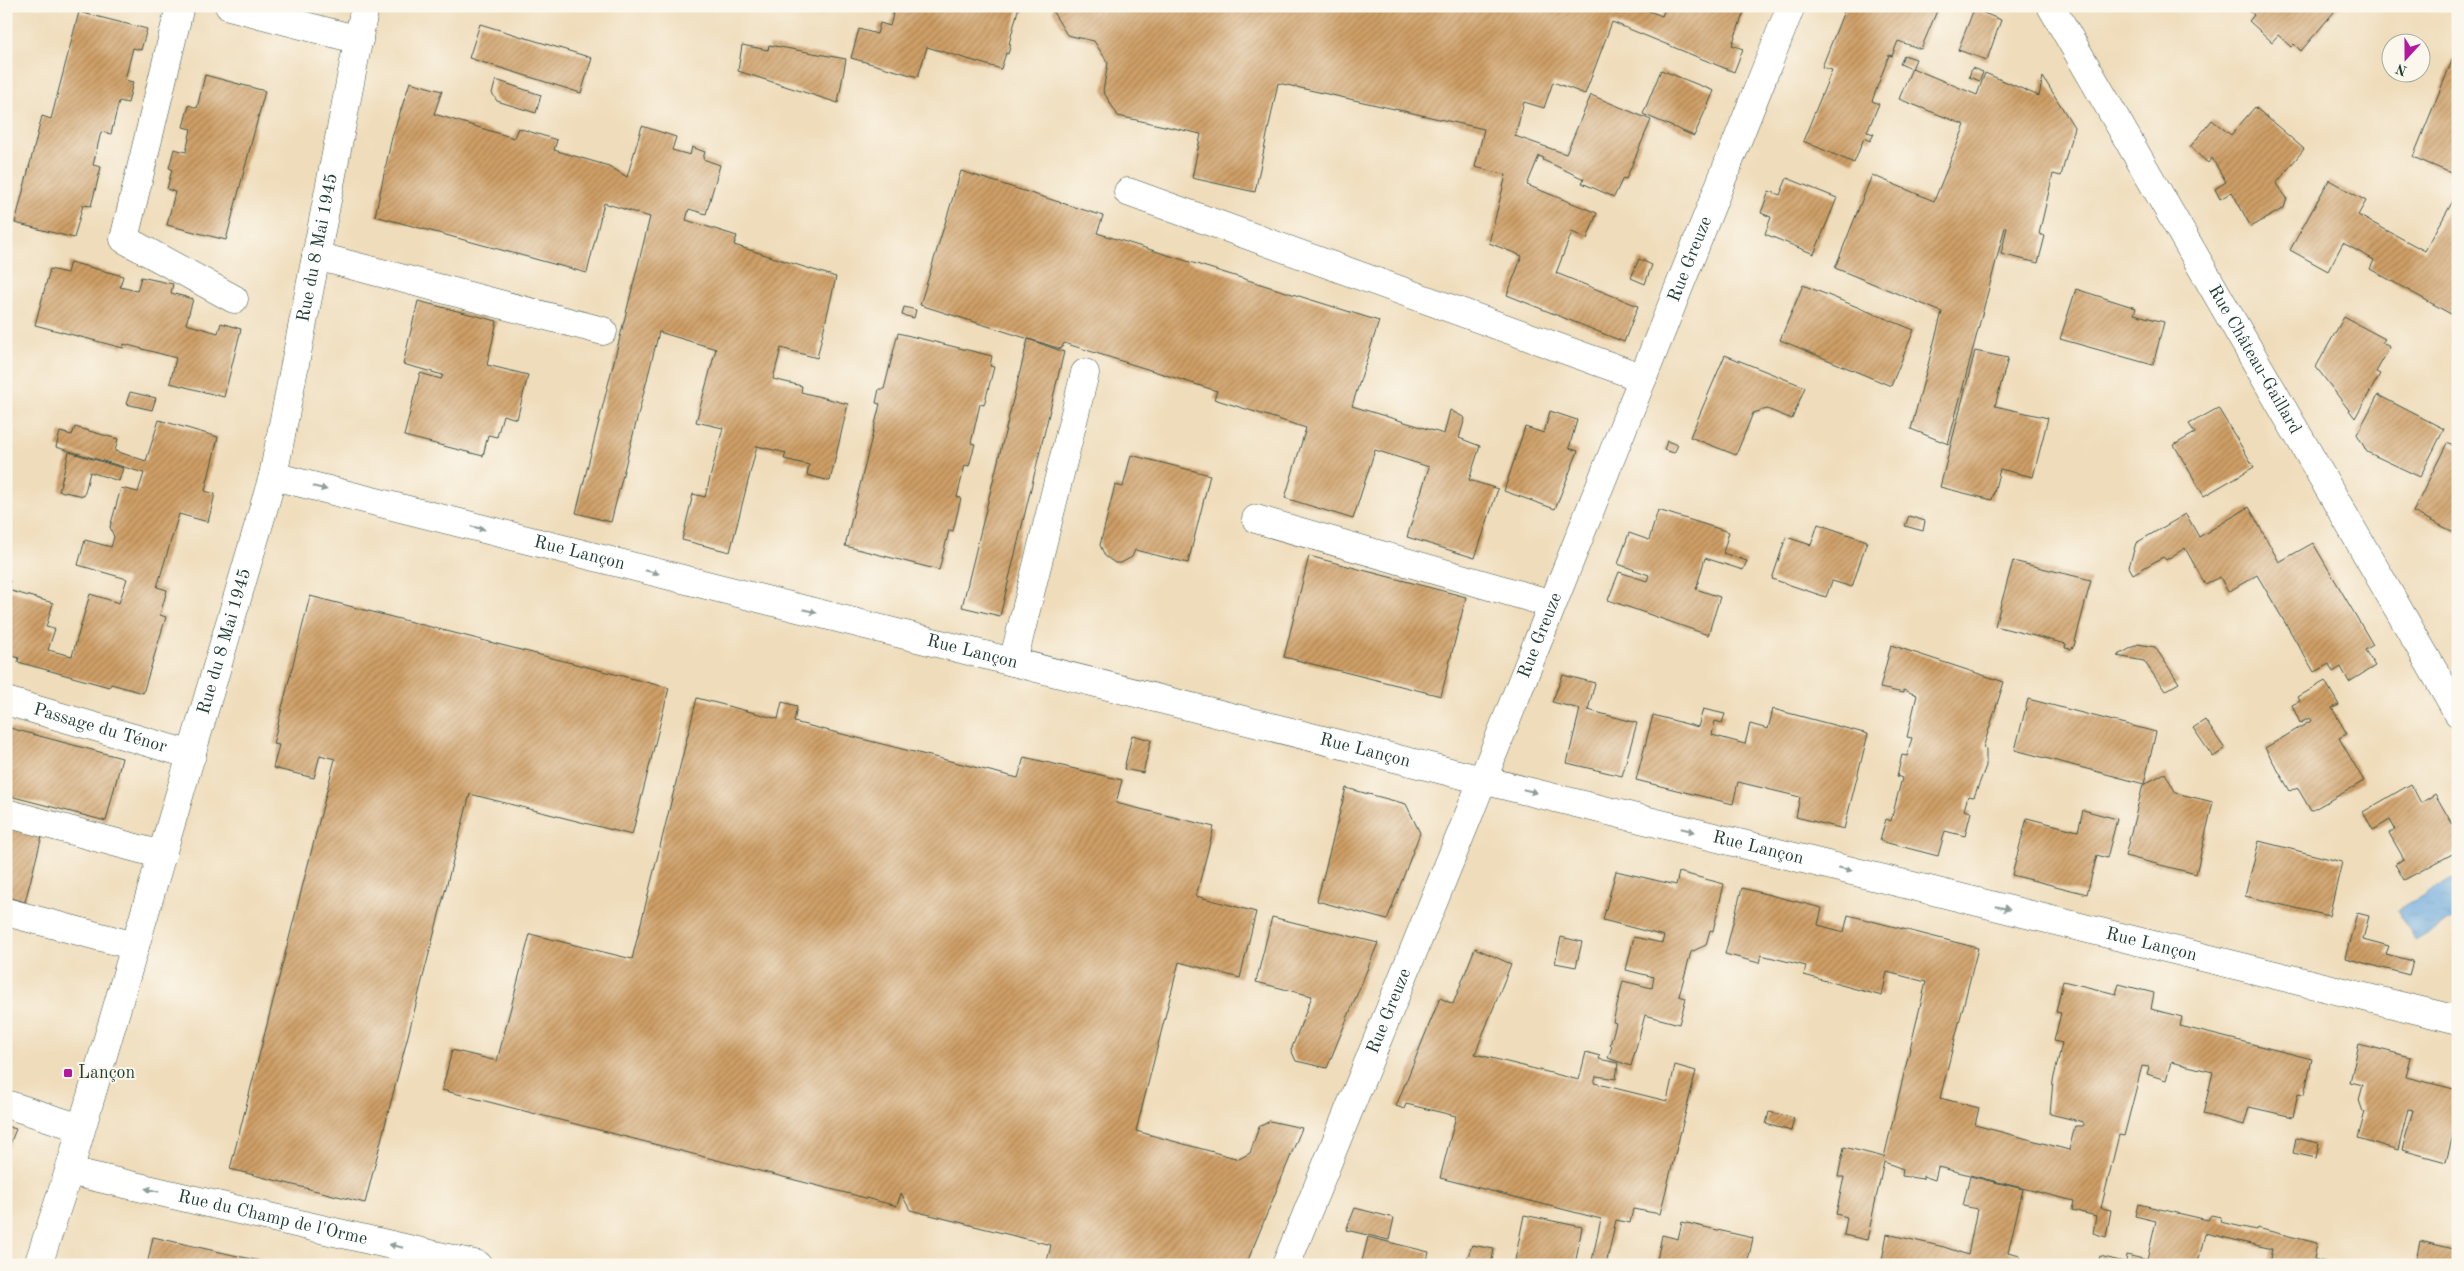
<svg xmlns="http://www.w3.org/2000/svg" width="2464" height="1271" font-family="'Old Standard TT',serif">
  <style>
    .water { fill: url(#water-ripples); stroke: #447288 }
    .building { fill: url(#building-hatch) }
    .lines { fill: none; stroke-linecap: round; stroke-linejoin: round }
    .minor-casing { stroke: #3e5548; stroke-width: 29 }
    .minor { stroke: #fff; stroke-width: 28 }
    .oneway { fill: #8f9e9a }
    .poi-dot { fill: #b5179e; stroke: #fbf7ec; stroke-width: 2 }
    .labels { text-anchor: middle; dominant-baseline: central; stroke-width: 4; stroke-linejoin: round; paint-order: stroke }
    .street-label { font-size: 18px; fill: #1f3d34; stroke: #fbf7ec }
    .poi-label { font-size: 18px; fill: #1f3d34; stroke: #fbf7ec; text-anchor: start }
  </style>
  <defs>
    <pattern id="water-ripples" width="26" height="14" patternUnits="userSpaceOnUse" patternTransform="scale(1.25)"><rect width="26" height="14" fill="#6aa8dc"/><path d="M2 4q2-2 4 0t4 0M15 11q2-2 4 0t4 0" fill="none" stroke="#578ab3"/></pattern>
    <pattern id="building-hatch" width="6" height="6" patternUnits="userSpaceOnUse" patternTransform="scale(1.25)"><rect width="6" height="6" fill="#cf9f66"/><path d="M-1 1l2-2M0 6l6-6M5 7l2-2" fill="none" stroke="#a78355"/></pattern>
  </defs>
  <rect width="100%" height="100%" fill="#fbf7ec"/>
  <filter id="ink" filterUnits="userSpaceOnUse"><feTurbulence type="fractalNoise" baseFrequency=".02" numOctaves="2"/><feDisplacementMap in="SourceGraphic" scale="10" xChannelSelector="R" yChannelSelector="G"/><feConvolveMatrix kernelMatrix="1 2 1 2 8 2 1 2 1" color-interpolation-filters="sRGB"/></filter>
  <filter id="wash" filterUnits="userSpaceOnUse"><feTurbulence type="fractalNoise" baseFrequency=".0096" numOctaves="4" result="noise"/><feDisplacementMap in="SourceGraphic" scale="20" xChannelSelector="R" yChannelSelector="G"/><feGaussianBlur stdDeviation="1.12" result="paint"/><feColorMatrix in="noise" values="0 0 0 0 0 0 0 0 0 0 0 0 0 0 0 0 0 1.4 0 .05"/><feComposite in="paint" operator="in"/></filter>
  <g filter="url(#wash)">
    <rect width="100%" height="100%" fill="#efdcba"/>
    <!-- water -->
    <path class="water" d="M2454,878L2458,885V916L2415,941L2397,910Z"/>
    <g id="blocks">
      <!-- building -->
      <path class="building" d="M895,6H1019L1009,44H1011L1008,54L1006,53L1001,69L927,47L918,77L851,58L859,29L877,34L880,23L890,26Z
        M1054,6H1636L1662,16L1666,6H1746L1732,45L1743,49L1734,72L1612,22L1585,94L1553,82L1544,108L1524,102L1515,136L1566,154L1591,95L1651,120L1626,179L1623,178L1614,197L1582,183L1584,179L1543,160L1544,158L1539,156L1527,185L1597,213L1587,239L1572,232L1556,273L1638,306L1624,342L1507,295L1522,256L1489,243L1506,175L1475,167L1484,129L1278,83L1255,192L1192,178L1201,134L1118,116L1103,91L1108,63L1094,41L1067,35L1053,12Z
        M1846,6H1939L1921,49L1898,41L1892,56L1889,55L1872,101L1879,104L1867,132L1874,134L1870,141L1864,138L1854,163L1803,141L1832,70L1822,67Z
        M2244,6H2339L2301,51L2294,44L2291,47L2278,35L2272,42L2249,21L2254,15Z
        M1974,9L2001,20L1987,60L1958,50Z
        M79,12L147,29L141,50L133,48L125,80L133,82L128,103L119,101L111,134L101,132L93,165L101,167L96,187L91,206L83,205L74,238L15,223L42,116L51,119Z
        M480,24L592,58L581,93L469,58Z
        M742,45L768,50L769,45L846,59L838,103L738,71Z
        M2458,46V176L2413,157Z
        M1904,55L1916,59L1912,69L1900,64Z
        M1912,68L1977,95L1985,73L2039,96L2043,77L2074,127L2061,176L2053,174L2039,234L2045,236L2038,263L2001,254L2007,227H2005L1948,444L1911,429L1942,312L1835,268L1872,175L1934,201L1965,125L1899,99Z
        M1972,68L1983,72L1980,81L1969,77Z
        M1661,70L1714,91L1694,136L1643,114Z
        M205,75L265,91L226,240L167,225L175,192L167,189L172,169L169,168L174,149L186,152L191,129L183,127L189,105L197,108Z
        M496,80L541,95L536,113L497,101L492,93Z
        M410,82L442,91L434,114L514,138L518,128L557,140L554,150L609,166L627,177L642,126L676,137L672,150L690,155L692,147L705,152L703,159L720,165L706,214L689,209L686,220L737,236L734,245L836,277L817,358L781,348L773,379L802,386L801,392L848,404L830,481L807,475L809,465L784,459L786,453L757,446L730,552L682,540L693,494L705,497L723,428L696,422L716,349L659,332L611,522L576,513L650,217L604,203L587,273L375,216L392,137Z
        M2255,107L2304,149L2276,184L2287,198L2284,208L2251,227L2232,192L2220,199L2215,189L2226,182L2212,158L2208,163L2190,147L2212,120L2231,135Z
        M961,171L1103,216L1097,233L1379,321L1352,406L1444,434L1450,410L1465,418L1459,438L1480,446L1469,480L1498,489L1475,558L1407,537L1429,467L1375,450L1353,519L1285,498L1306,428L1214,399L1217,391L1064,343L1061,349L920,305Z
        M1787,178L1837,198L1814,254L1765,234L1771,217L1761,213L1769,191L1780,195Z
        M2329,180L2366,201L2358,215L2425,251L2454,199L2458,201V318L2370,269L2374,260L2343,243L2328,271L2290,250Z
        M1639,259L1652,265L1645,284L1631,278Z
        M70,262L123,276L120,287L137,291L141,277L173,284L171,293L193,299L186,324L218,333L221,323L241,329L224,397L170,383L176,358L124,344L123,348L35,325L50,269L67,273Z
        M1803,285L1914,330L1891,386L1780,340Z
        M2076,289L2136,308L2134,314L2164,322L2153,365L2060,339Z
        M418,301L497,321L487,365L528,375L517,419L503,415L497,437L488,435L483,456L404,436L420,373L441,379L443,375L403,364Z
        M904,307L916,310L914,318L902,315Z
        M2344,317L2385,339L2382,343L2390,347L2376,372L2380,374L2355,418L2316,367Z
        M898,333L992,356L990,366L994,367L984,405L980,404L971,443L975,444L969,466L965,465L957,497L961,498L953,531L949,530L939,570L845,546L880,404L876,403L879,389H884Z
        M1028,339L1064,352L1000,616L962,607Z
        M1975,351L2008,358L1995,406L2048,418L2033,477L2000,469L1992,500L1940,487Z
        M1725,355L1805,387L1792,419L1767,409L1753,413L1736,455L1690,437Z
        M130,392L156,398L152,410L126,404Z
        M2378,395L2444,429L2420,477L2367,452L2357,434Z
        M2218,408L2254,467L2204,496L2174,445L2195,433L2189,424Z
        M1550,411L1577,420L1569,448L1578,451L1555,509L1504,491L1525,427L1544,433Z
        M159,420L218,437L205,491L215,494L208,522L179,514L157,587L167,590L160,615L166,617L143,693L111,684L109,687L18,662L19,658L6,654V580L10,581L8,590L53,603L46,627L55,629L48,650L72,656L90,594L119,603L127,579L78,565L85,540L111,547L114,537L110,527L121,488L138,492L144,473L56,447L60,432L72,435L75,427L118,439L115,451L146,461Z
        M1667,441L1678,445L1674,453L1664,450Z
        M2447,443L2458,448V534L2413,512Z
        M69,452L123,468L119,481L90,472L84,496L59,491Z
        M1131,455L1210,475L1188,563L1135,550L1132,557L1121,563H1115L1105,556L1100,545L1115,485L1123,487Z
        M2249,507L2279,562L2313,543L2373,645L2365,650L2375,666L2349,682L2341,667L2333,672L2329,664L2314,672L2257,575L2228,592L2220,577L2205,584L2185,548L2166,560L2163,557L2133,574L2129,567L2136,543L2186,514L2199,537Z
        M1658,510L1729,532L1723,553L1747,561L1743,570L1705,558L1696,589L1720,597L1708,635L1608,600L1619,572L1647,581L1649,575L1618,564L1629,533L1649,540Z
        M1909,516L1925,521L1923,531L1905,526Z
        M1818,524L1867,541L1852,587L1832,581L1826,597L1772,579L1786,537L1811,545Z
        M1309,556L1466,597L1441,696L1284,657Z
        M2013,561L2091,580L2074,646L2071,649L2065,648L2066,644L1995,626Z
        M310,596L669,688L632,835L470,794L365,1203L230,1169L335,759L320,755L314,778L273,768L279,745L273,744Z
        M2138,644L2155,647L2179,683L2165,691L2144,661L2117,656Z
        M1891,645L2004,682L1983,748L1986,749V766L1974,797L1968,796L1964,810L1971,812L1965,836L1945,831L1938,856L1880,841L1886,819L1891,821L1902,778L1897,776L1902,755L1907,756L1912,738L1907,737L1917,695L1903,690V693L1880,688Z
        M1563,675L1595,683L1588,710L1637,723L1622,776L1567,763L1580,709L1552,702Z
        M2325,681L2339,705L2332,708L2347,734L2339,738L2364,781L2311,811L2297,787L2290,791L2265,748L2311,721L2310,718L2300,723L2292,705L2300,701L2298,697Z
        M697,698L778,719L782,702L797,706L794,722L1018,778L1024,757L1122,780L1116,803L1214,827L1196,896L1256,912L1240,978L1179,962L1136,1131L1239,1159L1250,1153L1259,1127L1270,1121L1302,1128L1246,1265H1046L1051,1245L910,1210L901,1193L897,1206L442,1090L452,1050L497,1061L530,934L632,959Z
        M2028,699L2156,732L2144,784L2015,750Z
        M1703,709L1725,714L1722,723L1715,721L1712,735L1745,744L1750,724L1768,729L1773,709L1868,734L1844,829L1796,817L1800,797L1738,782L1733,804L1636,780L1653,715L1698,727Z
        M2205,720L2225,749L2213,757L2193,728Z
        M6,727L122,758L106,821L6,795Z
        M1132,735L1151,740L1143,773L1124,769Z
        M2165,773L2176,793L2213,802L2196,874L2125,856L2143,785Z
        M2411,784L2421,803L2435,794L2458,834V851L2404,880L2395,864L2404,859L2389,833L2395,829L2390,820L2373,830L2363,812Z
        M1346,788L1406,804L1420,833L1387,920L1317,901Z
        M2083,810L2117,819L2107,858L2097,855L2087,894L2012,875L2027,818L2078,831Z
        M6,827L42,836L25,902L6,897Z
        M2259,841L2342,862L2329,916L2245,896Z
        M1616,871L1676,885L1679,872L1724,884L1713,931L1710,930L1706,945L1691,952L1679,996L1686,998L1679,1024L1645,1015L1631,1066L1608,1058L1612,1046L1610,1045L1616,1023L1613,1022L1623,981L1652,988L1654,977L1626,970L1634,937L1662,943L1664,936L1603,920Z
        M1742,888L1822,908L1818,925L1844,932L1848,915L1978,948L1940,1098L1979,1108L1975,1125L2069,1150L2075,1126H2083V1122L2050,1114L2053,1081L2062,1043L2054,1041L2061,1013L2056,1012L2063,981L2116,994L2119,984L2154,993L2151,1009L2182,1017L2180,1026L2312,1059L2304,1095L2298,1094L2293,1117L2249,1107L2244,1125L2203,1114L2213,1072L2171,1062L2166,1080L2147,1074L2149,1067L2142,1066L2124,1136L2119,1135L2101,1208L2111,1210L2106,1237L2093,1233L2096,1216L2072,1210L2074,1201L1938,1167L1935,1180L1923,1176V1179L1902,1176L1903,1169L1884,1162L1867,1240L1844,1235L1847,1217L1836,1214L1844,1177H1838L1844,1147L1884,1157L1926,982L1887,972L1882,996L1804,975L1806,966L1761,955L1759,963L1725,954Z
        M2357,913L2369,916L2363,939L2389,946L2386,954L2413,961L2409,975L2345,958Z
        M1272,917L1378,943L1327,1068L1296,1061L1291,1050L1312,996L1256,982Z
        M1561,937L1582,942L1576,967L1555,963Z
        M1475,948L1511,964L1475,1054L1579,1080L1586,1052L1600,1056L1599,1059L1618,1063L1616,1079L1596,1076L1594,1083L1667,1101L1675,1065L1696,1071L1660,1214L1633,1209L1630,1223L1616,1220L1606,1265H1591L1601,1219L1440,1178L1456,1116L1406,1104L1404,1109L1396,1106L1440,998L1453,1004Z
        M2359,1044L2411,1057L2406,1077L2458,1090V1116L2446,1162L2402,1150L2413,1110L2408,1109L2398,1150L2358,1138L2365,1112H2363L2359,1100L2363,1085L2350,1082Z
        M1769,1112L1794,1118L1791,1131L1766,1124Z
        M6,1126L16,1129L6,1154Z
        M2296,1138L2319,1143L2316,1158L2293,1153Z
        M1970,1176L2023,1189L2008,1252L2020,1255L2018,1265H1881L1887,1234L1944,1247L1968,1255L1977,1209L1963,1206Z
        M2138,1204L2208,1220L2211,1215L2221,1217L2220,1222L2256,1230L2257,1228L2317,1243L2314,1259L2336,1265H2280L2269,1263L2272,1249L2205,1233L2198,1263L2203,1265H2137L2126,1262L2127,1255L2147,1260L2156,1221L2135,1216Z
        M1355,1208L1394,1218L1389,1240L1346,1230Z
        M1524,1215L1582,1227L1575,1265H1514Z
        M1682,1222L1753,1238L1747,1265H1656L1662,1235L1678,1239Z
        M153,1237L260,1261L259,1265H147Z
        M1368,1237L1429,1252L1426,1265H1361Z
        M2420,1241L2458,1250V1265H2415Z
        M1472,1245L1494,1249L1491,1265H1475L1476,1261L1467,1259Z
        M2100,1256L2124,1262V1265H2098Z"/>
    </g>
  </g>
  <g filter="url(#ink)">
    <use href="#blocks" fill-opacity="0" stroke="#3e5548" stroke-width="1"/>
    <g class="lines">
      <defs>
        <g id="minor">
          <path d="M180,6L124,239L234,299"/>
          <path d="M229,6L359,40"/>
          <path id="s1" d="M2051,6L2458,713"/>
          <path d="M1128,192L1643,378"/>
          <path d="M316,256L603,331"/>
          <path id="s2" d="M273,476L1482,780L2458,1020"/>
          <path d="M1256,519L1552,604"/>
          <path d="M1013,662L1085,373"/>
          <path id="s3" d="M6,701L192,755"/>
          <path d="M6,813L162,855"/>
          <path d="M6,912L135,946"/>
          <path d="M6,1104L81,1128"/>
          <path id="s4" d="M69,1171L478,1265"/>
          <path id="s5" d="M38,1265L69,1171L273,476L365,6"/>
          <path id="s6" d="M1286,1265L1465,824L1791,6"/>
        </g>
      </defs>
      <!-- minor casing -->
      <use href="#minor" class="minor-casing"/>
      <!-- minor -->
      <use href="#minor" class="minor"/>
    </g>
    <!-- one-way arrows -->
    <defs><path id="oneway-solid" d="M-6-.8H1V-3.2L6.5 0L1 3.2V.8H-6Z" transform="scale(1.25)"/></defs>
    <g class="oneway">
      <use href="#oneway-solid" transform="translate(320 488) rotate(14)"/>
      <use href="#oneway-solid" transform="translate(478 528) rotate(14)"/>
      <use href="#oneway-solid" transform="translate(652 572) rotate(14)"/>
      <use href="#oneway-solid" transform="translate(810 611) rotate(14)"/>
      <use href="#oneway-solid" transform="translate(1530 791) rotate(14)"/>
      <use href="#oneway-solid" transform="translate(1688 830) rotate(14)"/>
      <use href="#oneway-solid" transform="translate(1845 869) rotate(14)"/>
      <use href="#oneway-solid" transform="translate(2003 908) rotate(14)"/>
      <use href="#oneway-solid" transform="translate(152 1190) rotate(-167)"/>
      <use href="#oneway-solid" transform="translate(396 1246) rotate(-167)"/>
    </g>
  </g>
  <!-- markers -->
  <rect class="poi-dot" x="63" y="1068" width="10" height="10" rx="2.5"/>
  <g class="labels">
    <!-- street labels -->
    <g class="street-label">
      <text stroke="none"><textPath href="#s5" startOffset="1056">Rue du 8 Mai 1945</textPath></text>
      <text stroke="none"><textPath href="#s6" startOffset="1084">Rue Greuze</textPath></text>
      <text stroke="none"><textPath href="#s1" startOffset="408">Rue Château-Gaillard</textPath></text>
      <text stroke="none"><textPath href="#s2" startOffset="316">Rue Lançon</textPath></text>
      <text stroke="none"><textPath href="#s6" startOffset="679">Rue Greuze</textPath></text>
      <text stroke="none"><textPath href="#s5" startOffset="651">Rue du 8 Mai 1945</textPath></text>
      <text stroke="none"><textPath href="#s2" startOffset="721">Rue Lançon</textPath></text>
      <text stroke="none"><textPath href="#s3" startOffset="98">Passage du Ténor</textPath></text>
      <text stroke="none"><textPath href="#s2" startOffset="1126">Rue Lançon</textPath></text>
      <text stroke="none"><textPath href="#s2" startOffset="1531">Rue Lançon</textPath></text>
      <text stroke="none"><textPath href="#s2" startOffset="1936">Rue Lançon</textPath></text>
      <text stroke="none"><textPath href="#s6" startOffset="274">Rue Greuze</textPath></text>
      <text stroke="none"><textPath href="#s4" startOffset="209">Rue du Champ de l'Orme</textPath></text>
    </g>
    <!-- poi labels -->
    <g class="poi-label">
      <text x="78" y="1073">Lançon</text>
    </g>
  </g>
  <!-- margin -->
  <rect width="2464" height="1271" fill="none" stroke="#fbf7ec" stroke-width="25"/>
  <!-- north arrow -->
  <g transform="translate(2406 58) rotate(201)"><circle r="24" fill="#fbf7ec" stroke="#a3ada2"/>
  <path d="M0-4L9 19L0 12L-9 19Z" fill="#b5179e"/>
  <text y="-8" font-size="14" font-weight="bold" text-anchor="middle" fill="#1f3d34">N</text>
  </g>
</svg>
